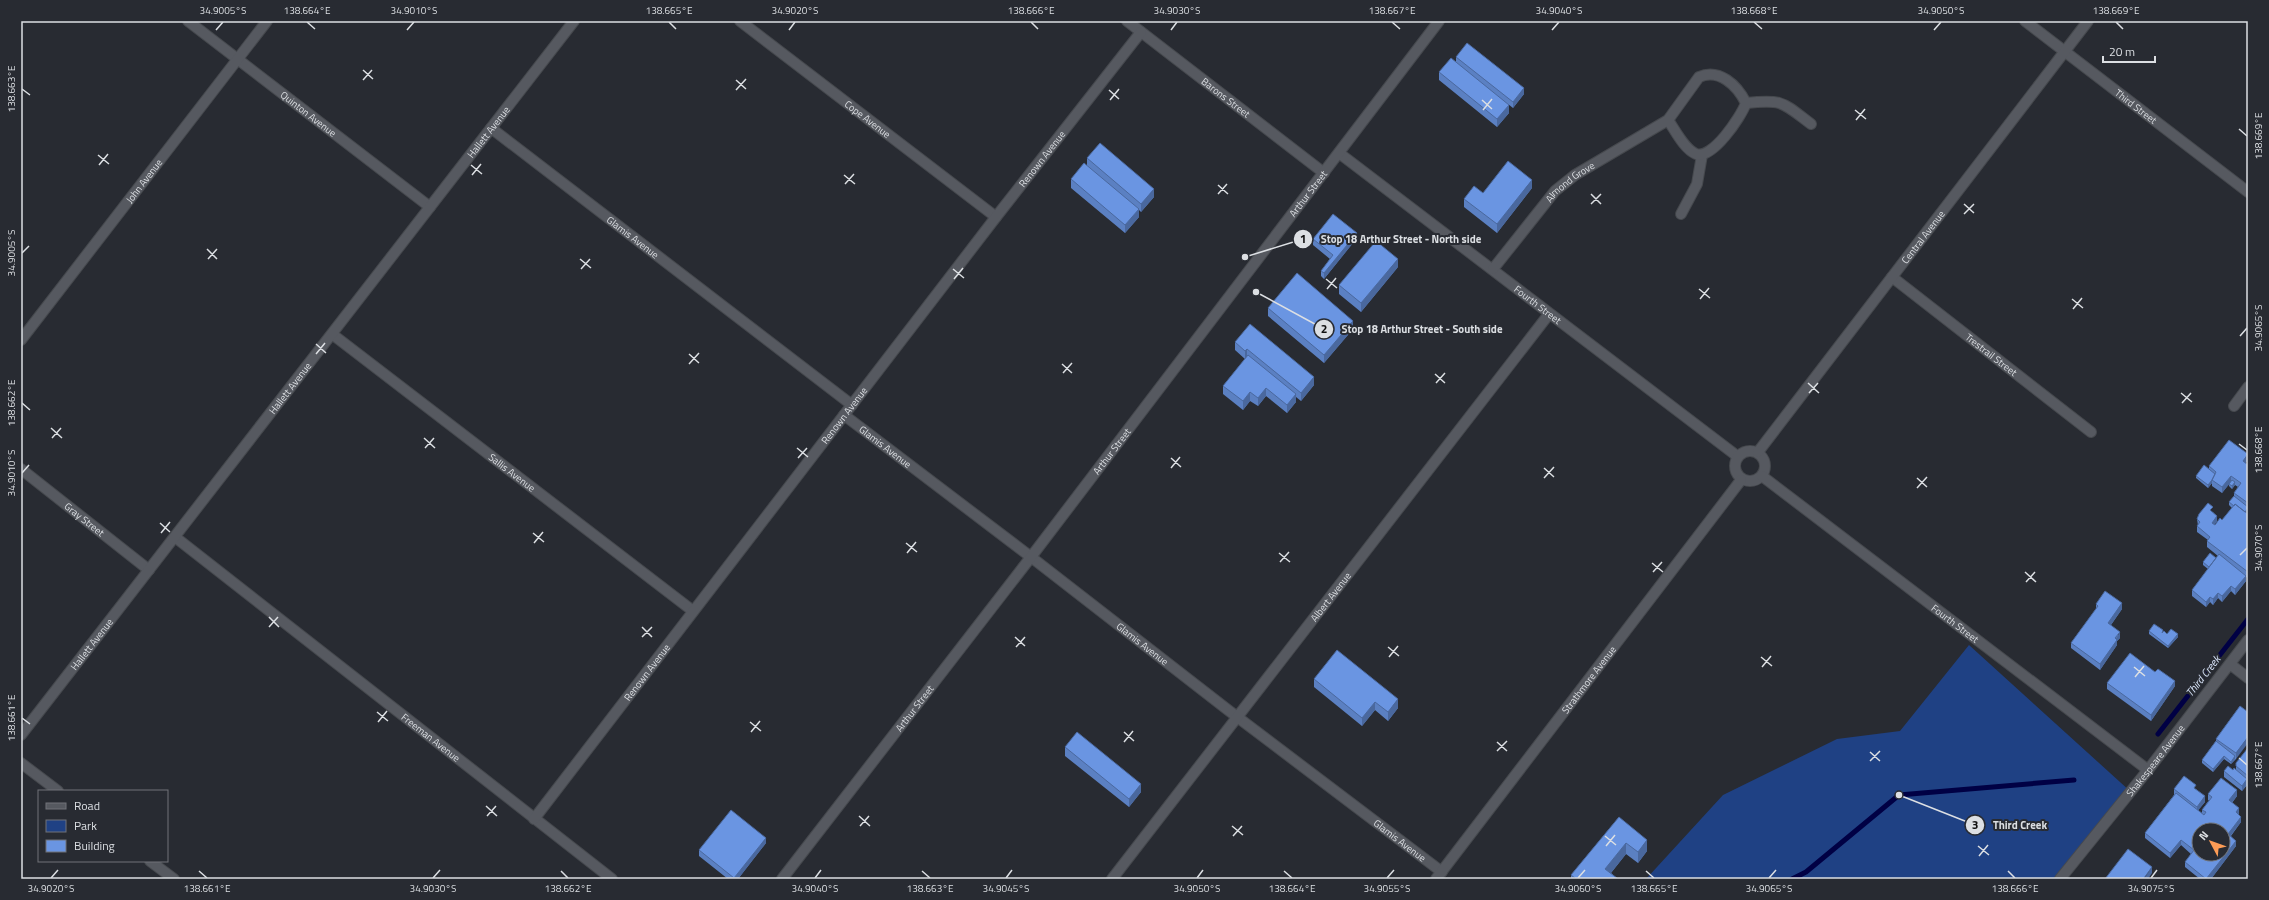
<svg xmlns="http://www.w3.org/2000/svg" width="2269" height="900" viewBox="0 0 2269 900" font-family="'Titillium Web',sans-serif">
<rect width="100%" height="100%" fill="#282b32"/>
<!-- green -->
<path fill="#1f4184" d="M1969 645 2131 792 2060 879H1646L1723 795 1837 739 1900 731Z"/>
<g fill="none" stroke-linecap="round" stroke-linejoin="round">
<!-- stream -->
<path stroke="#004" stroke-width="5" d="M2158 734 2248 619
M1792 879 1806 872 1899 795 2074 780"/>
<defs>
<g id="minor">
<path id="s1" d="M188 21 430 207"/>
<path id="s2" d="M740 21 996 217"/>
<path id="s3" d="M1127 21 1324 173"/>
<path id="s4" d="M2025 21 2248 192"/>
<path d="M1746 103C1783 99 1782 102 1811 124"/>
<path id="s5" d="M491 128 852 405"/>
<path id="s6" d="M1339 153 1737 456"/>
<path d="M1681 214 1697 184 1702 155"/>
<path id="s7" d="M1493 269 1555 191 1575 175 1668 120 1699 77C1719 68 1737 85 1746 103 1741 117 1712 160 1696 154 1684 149 1675 130 1668 120"/>
<path id="s8" d="M1892 277 2091 432"/>
<path id="s9" d="M332 334 693 611"/>
<path id="s10" d="M21 340 267 21"/>
<path d="M2234 406 2248 387"/>
<path id="s11" d="M844 415 1031 557 1228 710 1442 872"/>
<circle cx="1750" cy="466" r="15"/>
<path id="s12" d="M1758 452 2088 21"/>
<path id="s13" d="M21 469 149 570"/>
<path id="s14" d="M1762 476 2148 770"/>
<path id="s15" d="M175 537 612 879"/>
<path d="M2230 664 2248 678"/>
<path id="s16" d="M21 735 574 21"/>
<path d="M21 763 58 791"/>
<path id="s17" d="M534 819 996 217 1141 32"/>
<path d="M150 861 174 879"/>
<path id="s18" d="M1112 879 1549 314"/>
<path id="s19" d="M1436 879 1741 480"/>
<path id="s20" d="M2060 879 2148 770 2248 640"/>
</g>
<g id="tertiary">
<path id="s21" d="M782 879 1031 557 1439 21"/>
</g>
</defs>
<!-- minor casing -->
<use href="#minor" stroke="#46494e" stroke-width="12"/>
<!-- tertiary casing -->
<use href="#tertiary" stroke="#46494e" stroke-width="12"/>
<!-- minor -->
<use href="#minor" stroke="#565960" stroke-width="10"/>
<!-- tertiary -->
<use href="#tertiary" stroke="#565960" stroke-width="10"/>
</g>
<!-- wall -->
<path fill="#5b80c2" d="M1456 57 1524 94 1513 108 1508 104 1509 113 1497 127 1439 80V72L1456 62Z
M1087 158 1154 197 1141 212 1139 210V217L1125 233 1071 188V179L1087 165Z
M1532 188 1497 233 1464 207V199L1483 193Z
M1357 238 1324 279 1321 276V271L1330 259 1313 245V239Z
M1398 267 1361 312 1339 294V285Z
M1268 308 1353 329 1324 363 1268 316Z
M1235 342 1314 385 1301 401 1296 397V402L1287 413 1266 396 1258 406 1250 401 1243 410 1223 394V386L1245 359 1235 350Z
M2248 454V460L2245 463 2248 465V511L2246 513 2248 514V578L2246 577V581L2235 595 2231 591 2222 602 2218 598 2213 605 2210 602 2206 607 2192 596V590L2208 569 2203 565V562L2216 558 2218 556 2207 547V541L2208 540 2197 532V526H2198L2197 519 2213 512 2217 521 2214 525 2222 520 2232 508 2229 505V502L2234 497V493L2238 487 2235 485 2232 489 2229 486V484L2222 493 2212 486V483L2208 488 2196 478V476L2209 469V466Z
M2096 604 2122 609 2111 625 2120 638 2117 641V645L2100 670 2071 648V643L2096 609Z
M2149 631 2163 632 2178 637 2168 648 2149 634Z
M2155 672 2175 686 2151 721 2107 689V683Z
M1314 679 1398 708 1388 721 1375 710 1362 726 1314 687Z
M2240 706 2236 759 2231 764 2224 759 2213 772 2202 763V760L2216 741V739Z
M1065 747 1141 792 1129 807 1065 756Z
M2248 748V781H2247V785L2242 791 2224 777V771L2236 770V763Z
M2174 789H2196L2205 802 2198 810 2202 813V810L2209 800H2208V794L2237 796 2232 803 2239 814 2238 815 2241 822 2231 836 2236 846 2211 879H2200L2185 867V862L2191 854 2181 845 2170 858 2145 838V833L2174 795Z
M1619 817 1647 851 1638 863 1626 854 1611 873 1618 879H1571V875Z
M766 843 738 879H728L699 856V850Z"/>
<!-- shaded-wall -->
<path fill="#4a689e" d="M1524 88V94L1513 108V102Z
M1509 105V113L1497 127V119Z
M1532 180V188L1497 233V224Z
M1154 189V197L1141 212V204Z
M1139 209V217L1125 233V225Z
M1357 233V238L1324 279V273Z
M1398 259V267L1361 312V303Z
M1353 321V329L1324 363V355Z
M1247 349V357L1245 359V351Z
M1314 377V385L1301 401V393Z
M1266 388V396L1258 406V398Z
M1250 392V401L1243 410V401Z
M1296 394V402L1287 413V405Z
M2248 454V460L2243 466V461Z
M2216 475 2212 480V483L2208 488V485Z
M2231 476V482L2222 493V487Z
M2235 482V485L2232 489V486Z
M2248 508V511L2243 516V514Z
M2217 516V521L2212 528V523Z
M2246 576V581L2235 595V589Z
M2231 586V591L2222 602V596Z
M2218 593V598L2213 605V599Z
M2210 597V602L2206 607V602Z
M2122 603V609L2108 629V623Z
M2120 632V638L2117 641V645L2100 670V664Z
M2178 634V637L2168 648V646Z
M2175 681V686L2151 721V715Z
M1398 699V708L1388 721V712Z
M1375 702V710L1362 726V718Z
M2248 737V743L2236 759V753Z
M2224 756V759L2213 772V769Z
M2235 756V759L2231 764V762Z
M2247 779V785L2242 791V786Z
M1141 784V792L1129 807V799Z
M2237 790V796L2229 806V800Z
M2205 796V802L2197 812V807Z
M2239 808V814L2236 818V812Z
M2241 817V822L2228 839V834Z
M766 838V843L738 879H734V878Z
M1647 840V851L1638 863V852Z
M2181 840V845L2170 858V853Z
M2236 841V846L2211 879H2206Z
M1626 843V854L1606 879 1605 869Z
M2152 867V873L2148 879H2144Z"/>
<!-- building -->
<path fill="#6a95e2" stroke="#4a689e" fill-rule="evenodd" d="M1467 43 1524 88 1513 102 1456 57Z
M1451 58 1509 105 1497 119 1439 72Z
M1100 143 1154 189 1141 204 1087 158Z
M1508 161 1532 180 1497 224 1464 199 1474 186 1483 193Z
M1084 163 1139 209 1125 225 1071 179Z
M1333 214 1357 233 1324 273 1321 271 1333 255 1313 239Z
M1376 241 1398 259 1361 303 1339 285Z
M1297 273 1353 321 1324 355 1268 308Z
M1250 324 1314 377 1301 393 1247 349 1245 351 1235 342Z
M1248 355 1296 394 1287 405 1266 388 1258 398 1250 392 1243 401 1223 386Z
M2229 440 2248 454 2243 461 2248 465V503L2234 493 2241 483 2231 476 2222 487 2212 480 2216 472 2209 466Z
M2204 465 2215 474 2212 480 2208 485 2196 476Z
M2232 480 2235 482 2232 486 2229 484Z
M2234 496 2248 507V508L2245 512 2235 504 2234 506 2229 502Z
M2208 503 2213 507 2210 510 2217 516 2212 523 2215 525 2220 518 2222 520 2235 504 2248 514V572L2207 541 2210 537 2197 526 2200 522 2197 519 2199 514Z
M2210 553 2216 558 2209 567 2203 562Z
M2219 554 2246 576 2235 589 2231 586 2222 596 2218 593 2213 599 2210 597 2206 602 2192 590Z
M2105 591 2122 603 2108 623 2120 632 2115 638 2117 640 2100 664 2071 643 2098 606 2096 604Z
M2154 624 2163 630 2162 633 2164 631 2167 634 2171 629 2178 634 2168 646 2149 631Z
M1337 650 1398 699 1388 712 1375 702 1362 718 1314 679Z
M2130 653 2155 672 2158 669 2175 681 2151 715 2107 683Z
M2240 706 2248 712V737L2236 753 2216 739Z
M1077 732 1141 784 1129 799 1065 747Z
M2216 741 2235 756 2231 762 2224 756 2213 769 2202 760Z
M2248 748V776L2236 766V763Z
M2228 766 2233 770 2234 768 2247 779 2242 786 2224 771Z
M2184 776 2196 785 2194 788 2205 796 2197 807 2174 789Z
M2221 778 2237 790 2229 800 2239 808 2236 812 2241 817 2228 834 2236 841 2206 879 2185 862 2194 850 2181 840 2170 853 2145 833 2176 793 2204 815 2206 812 2202 810 2212 797 2208 794ZM2199 830H2223V854H2199Z
M731 810 766 838 734 878 699 850Z
M1619 817 1647 840 1638 852 1626 843 1605 869 1618 879H1576L1571 875Z
M2128 849 2152 867 2144 878 2145 879H2105Z"/>
<!-- ticks -->
<path fill="none" stroke="#dcdfe3" stroke-width="1.5" d="M307 22 315 29M669 22 676 29M1031 22 1038 29M1392 22 1400 29M1754 22 1762 29M2116 22 2123 29M216 30 223 22M407 30 414 22M789 30 795 22M1171 30 1177 22M1552 30 1559 22M1934 30 1941 22M363 70 373 79M363 80 372 70M736 80 746 89M22 89 30 95M736 90 746 79M1109 90 1119 99M1110 100 1119 89M1482 100 1492 109M1483 110 1492 99M1855 110 1866 119M1856 120 1865 109M2239 129 2247 136M98 155 109 164M99 165 108 154M471 165 482 174M472 175 481 164M844 175 855 184M845 184 854 174M1218 185 1228 194M1218 194 1227 184M1591 194 1601 204M1591 204 1601 194M1964 204 1974 213M1964 214 1974 204M207 249 217 259M22 253 29 246M208 259 217 249M580 259 591 268M581 269 590 259M953 269 964 278M954 279 963 268M1326 279 1337 288M1327 289 1336 278M1699 289 1710 298M1700 299 1709 288M2072 299 2083 308M2073 309 2082 298M2240 336 2247 328M316 344 326 353M316 354 325 343M689 354 699 363M689 364 699 353M1062 364 1072 373M1063 373 1072 363M1435 374 1445 383M1436 383 1445 373M1808 383 1819 393M1809 393 1818 383M2181 393 2192 402M22 403 30 410M2182 403 2191 393M51 428 62 438M52 438 61 428M424 438 435 448M2239 444 2247 450M425 448 434 438M797 448 808 457M798 458 807 448M1171 458 1181 467M1171 468 1180 457M1544 468 1554 477M22 473 29 465M1544 478 1554 467M1917 478 1927 487M1917 488 1927 477M160 523 170 532M161 533 170 522M533 533 544 542M534 543 543 532M906 543 917 552M907 553 916 542M1279 553 1290 562M2240 555 2247 548M1280 562 1289 552M1652 563 1663 572M1653 572 1662 562M2025 572 2036 582M2026 582 2035 572M269 617 279 627M269 627 278 617M642 627 652 637M642 637 652 627M1015 637 1025 646M1016 647 1025 637M1388 647 1399 656M1389 657 1398 646M1761 657 1772 666M1762 667 1771 656M2134 667 2145 676M2135 677 2144 666M377 712 388 721M22 718 30 724M378 722 387 711M750 722 761 731M751 732 760 721M1124 732 1134 741M1124 742 1133 731M1497 742 1507 751M1497 751 1507 741M1870 752 1880 761M2239 758 2247 765M1870 761 1880 751M486 806 497 816M487 816 496 806M859 816 870 826M860 826 869 816M1232 826 1243 835M1233 836 1242 826M1605 836 1616 845M1606 846 1615 835M1978 846 1989 855M1979 856 1988 845M199 871 207 878M561 871 568 878M922 871 930 878M1284 871 1292 878M1646 871 1654 878M2008 871 2015 878M51 878 58 870M433 878 440 870M815 878 821 870M1006 878 1012 870M1197 878 1203 870M1387 878 1394 870M1578 878 1585 870M1769 878 1776 870M2151 878 2157 870"/>
<g text-anchor="middle" stroke-width="4" stroke-linejoin="round" paint-order="stroke">
<!-- street labels -->
<g font-size="10" fill="#dcdfe3" stroke="#282b32">
<text dy="4" stroke="none"><textPath href="#s3" startOffset="125">Barons Street</textPath></text>
<text dy="4" stroke="none"><textPath href="#s4" startOffset="140">Third Street</textPath></text>
<text dy="4" stroke="none"><textPath href="#s1" startOffset="152">Quinton Avenue</textPath></text>
<text dy="4" stroke="none"><textPath href="#s2" startOffset="161">Cope Avenue</textPath></text>
<text dy="4" stroke="none"><textPath href="#s16" startOffset="763">Hallett Avenue</textPath></text>
<text dy="4" stroke="none"><textPath href="#s17" startOffset="833">Renown Avenue</textPath></text>
<text dy="4" stroke="none"><textPath href="#s10" startOffset="201">John Avenue</textPath></text>
<text dy="4" stroke="none"><textPath href="#s7" startOffset="117">Almond Grove</textPath></text>
<text dy="4" stroke="none"><textPath href="#s21" startOffset="864">Arthur Street</textPath></text>
<text dy="4" stroke="none"><textPath href="#s12" startOffset="271">Central Avenue</textPath></text>
<text dy="4" stroke="none"><textPath href="#s5" startOffset="179">Glamis Avenue</textPath></text>
<text dy="4" stroke="none"><textPath href="#s6" startOffset="250">Fourth Street</textPath></text>
<text dy="4" stroke="none"><textPath href="#s8" startOffset="126">Trestrail Street</textPath></text>
<text dy="4" stroke="none"><textPath href="#s16" startOffset="439">Hallett Avenue</textPath></text>
<text dy="4" stroke="none"><textPath href="#s17" startOffset="509">Renown Avenue</textPath></text>
<text dy="4" stroke="none"><textPath href="#s11" startOffset="52">Glamis Avenue</textPath></text>
<text dy="4" stroke="none"><textPath href="#s21" startOffset="540">Arthur Street</textPath></text>
<text dy="4" stroke="none"><textPath href="#s9" startOffset="227">Sallis Avenue</textPath></text>
<text dy="4" stroke="none"><textPath href="#s13" startOffset="81">Gray Street</textPath></text>
<text dy="4" stroke="none"><textPath href="#s18" startOffset="357">Albert Avenue</textPath></text>
<text dy="4" stroke="none"><textPath href="#s14" startOffset="243">Fourth Street</textPath></text>
<text dy="4" stroke="none"><textPath href="#s16" startOffset="115">Hallett Avenue</textPath></text>
<text dy="4" stroke="none"><textPath href="#s11" startOffset="376">Glamis Avenue</textPath></text>
<text dy="4" stroke="none"><textPath href="#s17" startOffset="185">Renown Avenue</textPath></text>
<text dy="4" stroke="none"><textPath href="#s19" startOffset="251">Strathmore Avenue</textPath></text>
<text dy="4" stroke="none"><textPath href="#s21" startOffset="216">Arthur Street</textPath></text>
<text dy="4" stroke="none"><textPath href="#s15" startOffset="325">Freeman Avenue</textPath></text>
<text dy="4" stroke="none"><textPath href="#s20" startOffset="152">Shakespeare Avenue</textPath></text>
<text dy="4" stroke="none"><textPath href="#s11" startOffset="700">Glamis Avenue</textPath></text>
</g>
<!-- water labels -->
<g font-size="11" font-style="italic" fill="#d9e5fa" stroke="#282b32">
<text transform="translate(2203 676) rotate(-52)" y="4">Third Creek</text>
</g>
</g>
<!-- callouts -->
<path fill="none" stroke="#dcdfe3" stroke-width="1.5" d="M1245 257L1303 239M1256 292L1324 329M1899 795L1975 825"/>
<g fill="#dcdfe3" stroke="#282b32" stroke-width="1.5">
<circle cx="1245" cy="257" r="4"/>
<circle cx="1256" cy="292" r="4"/>
<circle cx="1899" cy="795" r="4"/>
<circle cx="1303" cy="239" r="10"/>
<circle cx="1324" cy="329" r="10"/>
<circle cx="1975" cy="825" r="10"/>
</g>
<g font-size="12" text-anchor="middle" font-weight="bold" fill="#111">
<text x="1303" y="243">1</text>
<text x="1324" y="333">2</text>
<text x="1975" y="829">3</text>
</g>
<g font-size="11" text-anchor="middle" font-weight="bold" fill="#dcdfe3" stroke="#282b32" stroke-width="4" stroke-linejoin="round" paint-order="stroke">
<text x="1401" y="243">Stop 18 Arthur Street - North side</text>
<text x="1422" y="333">Stop 18 Arthur Street - South side</text>
<text x="2020" y="829">Third Creek</text>
</g>
<!-- border -->
<rect width="2269" height="900" fill="none" stroke="#282b32" stroke-width="44"/>
<!-- legend -->
<rect x="38" y="790" width="130" height="72" fill="#282b32" stroke="#707379"/>
<rect x="46" y="803" width="20" height="6" fill="#565960" stroke="#707379"/>
<text x="74" y="810" font-size="12" fill="#dcdfe3">Road</text>
<rect x="46" y="820" width="20" height="12" fill="#1f4184" stroke="#707379"/>
<text x="74" y="830" font-size="12" fill="#dcdfe3">Park</text>
<rect x="46" y="840" width="20" height="12" fill="#6a95e2" stroke="#707379"/>
<text x="74" y="850" font-size="12" fill="#dcdfe3">Building</text>
<!-- north arrow -->
<g transform="translate(2211 842) rotate(311)"><circle r="19" fill="#282b32" stroke="#707379"/>
<path d="M0-3L7 15L0 10L-7 15Z" fill="#fd9c56"/>
<text y="-6" font-size="11" font-weight="bold" text-anchor="middle" fill="#dcdfe3">N</text>
</g>
<!-- scale -->
<path d="M2103 56v6h52v-6" fill="none" stroke="#dcdfe3" stroke-width="2"/>
<text x="2109" y="56" font-size="12" fill="#dcdfe3" stroke="#282b32" stroke-width="3" paint-order="stroke">20 m</text>
<rect x="22" y="22" width="2225" height="856" fill="none" stroke="#dcdfe3" stroke-width="1.5"/>
<g font-size="10" text-anchor="middle" fill="#dcdfe3">
<text x="223" y="14">34.9005°S</text>
<text x="307" y="14">138.664°E</text>
<text x="414" y="14">34.9010°S</text>
<text x="669" y="14">138.665°E</text>
<text x="795" y="14">34.9020°S</text>
<text x="1031" y="14">138.666°E</text>
<text x="1177" y="14">34.9030°S</text>
<text x="1392" y="14">138.667°E</text>
<text x="1559" y="14">34.9040°S</text>
<text x="1754" y="14">138.668°E</text>
<text x="1941" y="14">34.9050°S</text>
<text x="2116" y="14">138.669°E</text>
<text transform="translate(11 89) rotate(-90)" y="4">138.663°E</text>
<text transform="translate(2258 136) rotate(-90)" y="4">138.669°E</text>
<text transform="translate(11 253) rotate(-90)" y="4">34.9005°S</text>
<text transform="translate(2258 328) rotate(-90)" y="4">34.9065°S</text>
<text transform="translate(11 403) rotate(-90)" y="4">138.662°E</text>
<text transform="translate(2258 450) rotate(-90)" y="4">138.668°E</text>
<text transform="translate(11 473) rotate(-90)" y="4">34.9010°S</text>
<text transform="translate(2258 548) rotate(-90)" y="4">34.9070°S</text>
<text transform="translate(11 718) rotate(-90)" y="4">138.661°E</text>
<text transform="translate(2258 765) rotate(-90)" y="4">138.667°E</text>
<text x="51" y="892">34.9020°S</text>
<text x="207" y="892">138.661°E</text>
<text x="433" y="892">34.9030°S</text>
<text x="568" y="892">138.662°E</text>
<text x="815" y="892">34.9040°S</text>
<text x="930" y="892">138.663°E</text>
<text x="1006" y="892">34.9045°S</text>
<text x="1197" y="892">34.9050°S</text>
<text x="1292" y="892">138.664°E</text>
<text x="1387" y="892">34.9055°S</text>
<text x="1578" y="892">34.9060°S</text>
<text x="1654" y="892">138.665°E</text>
<text x="1769" y="892">34.9065°S</text>
<text x="2015" y="892">138.666°E</text>
<text x="2151" y="892">34.9075°S</text>
</g>
</svg>
